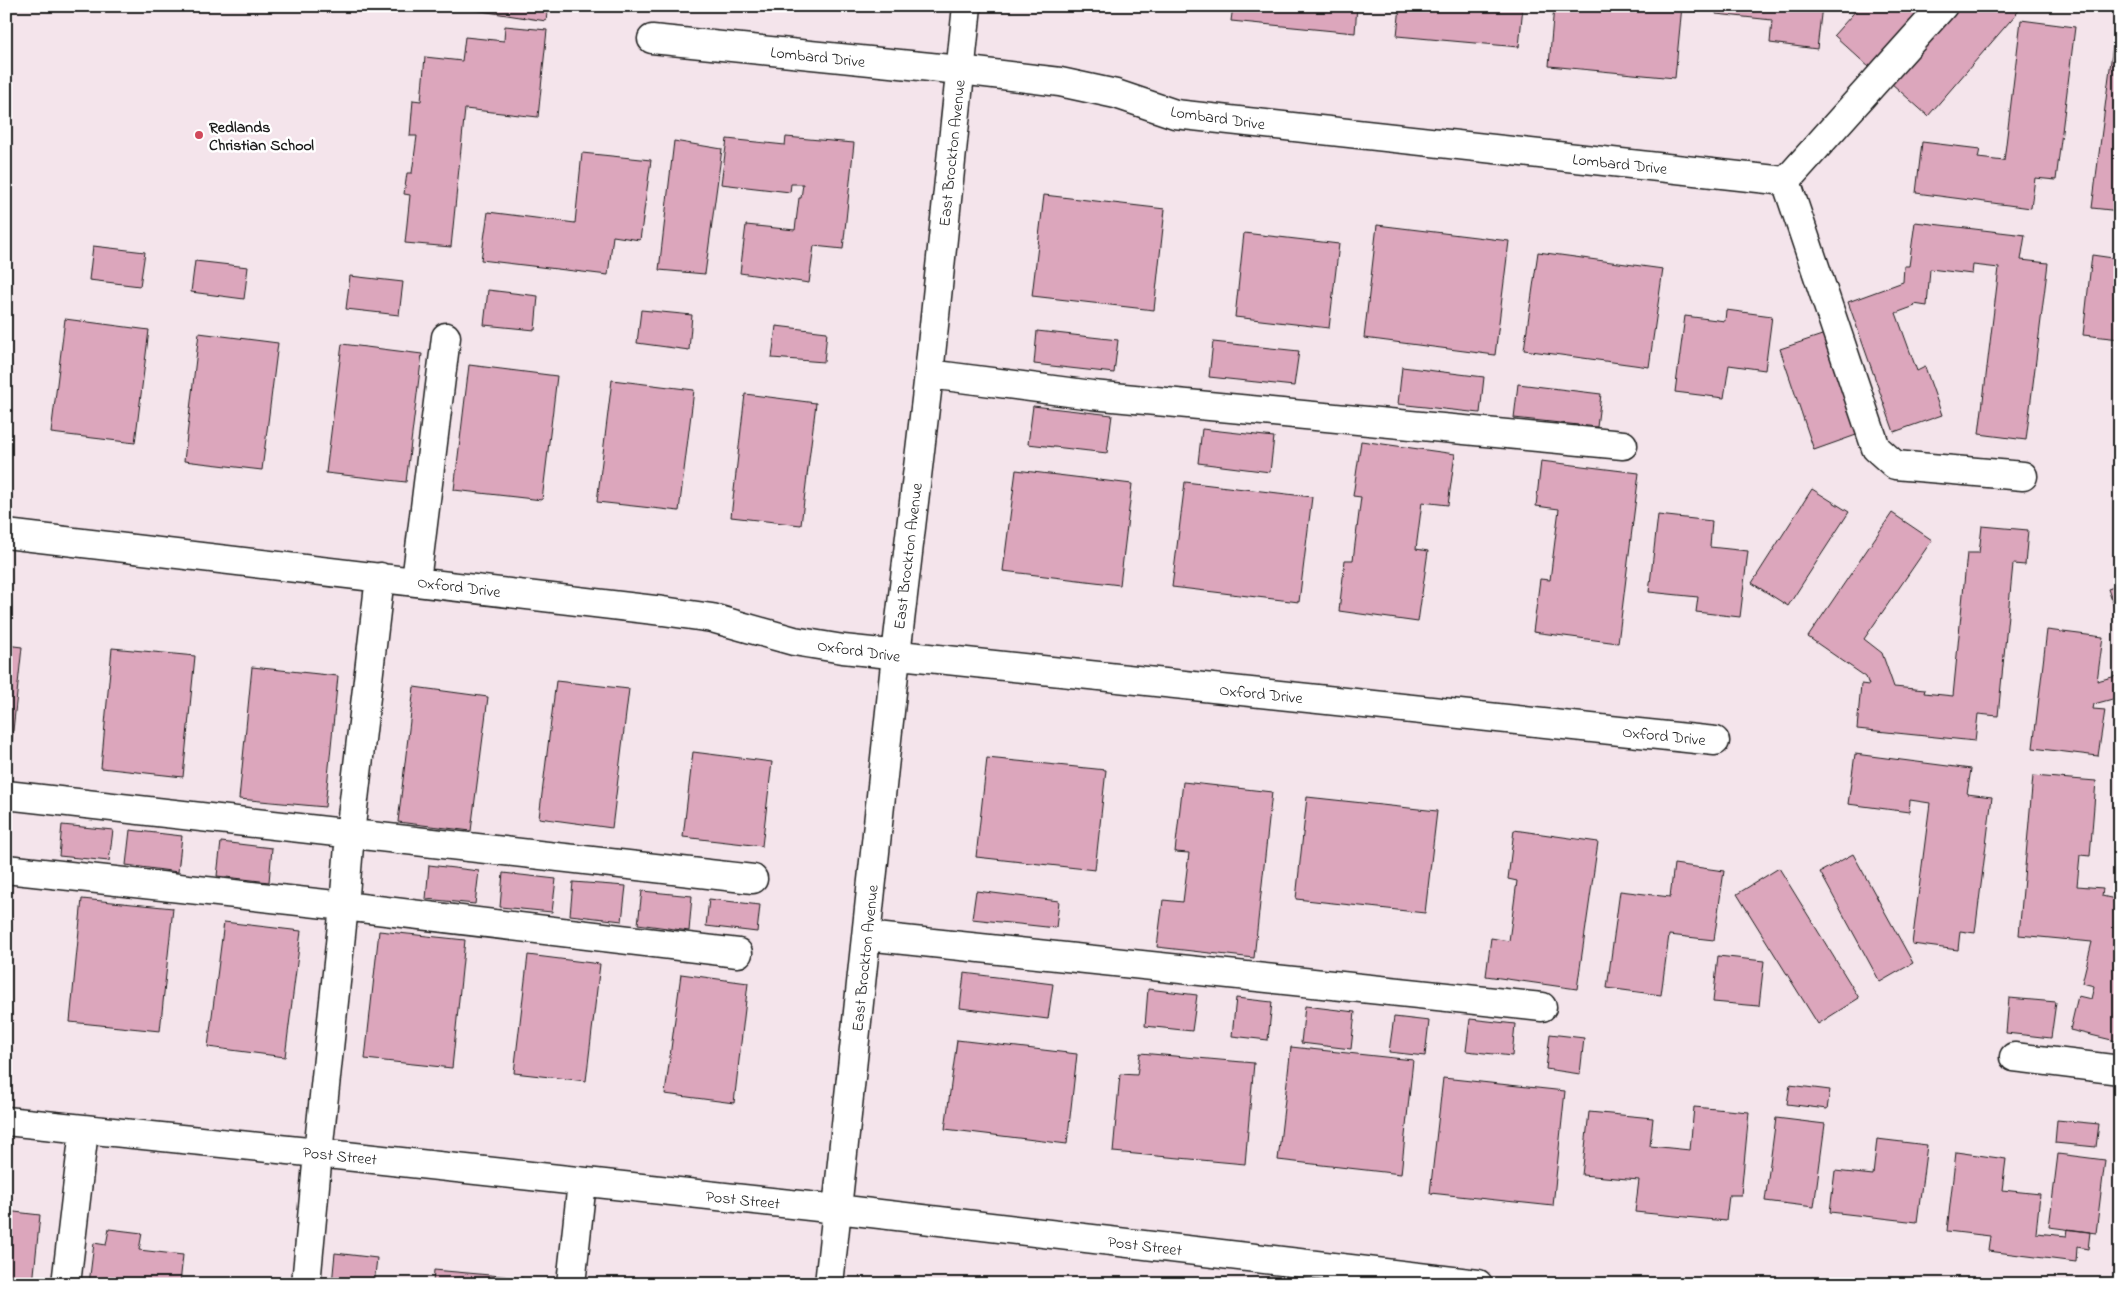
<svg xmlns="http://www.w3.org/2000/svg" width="2126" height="1290" viewBox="0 0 2126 1290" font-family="'Indie Flower',sans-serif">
<rect width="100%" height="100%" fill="#f4e4eb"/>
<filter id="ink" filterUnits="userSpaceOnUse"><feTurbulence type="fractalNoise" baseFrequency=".02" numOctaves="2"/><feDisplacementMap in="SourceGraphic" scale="10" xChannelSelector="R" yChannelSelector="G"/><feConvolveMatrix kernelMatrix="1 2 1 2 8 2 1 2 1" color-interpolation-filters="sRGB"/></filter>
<g filter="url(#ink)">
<!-- building -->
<path fill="#dca6bc" stroke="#1c1c1c" d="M468 6H548L546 21 468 9Z
M1233 6H1357L1355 33 1231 21Z
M1400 6H1523L1519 47 1397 36Z
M1554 6H1682L1675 78 1549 66Z
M1717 6H1822L1817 49 1770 43 1772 20 1716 14Z
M1860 6H1926L1871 69 1834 35Z
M1957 6H2023L1928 116 1891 83Z
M2118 6H2120V211L2092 208Z
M2021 20 2075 27 2056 180 2035 178 2031 208 1916 193 1922 142 1980 149 1978 158 2004 161Z
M505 26 547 30 538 117 465 109 451 247 405 243 410 195 404 194 407 173H412L417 136H410L413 100 421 101 425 57 462 61 465 37 504 41Z
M786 137 854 143 843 249 814 246 809 283 740 273 746 225 795 230 799 198H801L803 184H791L790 192 721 184 727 139 785 145Z
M674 141 722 149 705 274 659 270Z
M582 153 651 160 640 240 613 236 608 275 481 260 488 212 575 223Z
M1044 195 1165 209 1154 310 1032 296Z
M1915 222 2025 235 2021 260 2048 263 2026 440 1979 434 1999 268 1973 265 1972 274 1930 269 1927 306 1914 304 1915 306 1896 313 1917 371 1925 367 1942 415 1894 432 1848 302 1903 282 1904 266H1909Z
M1377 225 1509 241 1495 355 1364 338Z
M1244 233 1339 244 1329 328 1235 317Z
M93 246 145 252 140 286 89 280Z
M1538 252 1663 269 1649 367 1524 350Z
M2092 255 2120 259V339L2083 335Z
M195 261 248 267 244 299 191 292Z
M350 276 403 282 399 315 346 309Z
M488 290 538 296 535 330 484 325Z
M641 310 692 315 689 350 637 343Z
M1726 310 1772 316 1765 370 1729 365 1724 398 1675 392 1685 316 1725 321Z
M65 319 149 330 135 443 51 433Z
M776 326 827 332 824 362 772 358Z
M1037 331 1118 340 1114 373 1034 364Z
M199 333 278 343 262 470 184 461Z
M1825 334 1859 434 1814 450 1780 349Z
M1213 342 1299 351 1294 386 1209 377Z
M342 344 422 354 406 482 326 473Z
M469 365 557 376 542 500 454 490Z
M1402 367 1484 377 1480 413 1398 404Z
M612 380 694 390 679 511 597 502Z
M1518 384 1601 394 1597 427 1514 418Z
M745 394 816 403 801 525 731 517Z
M1033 406 1112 415 1107 453 1028 444Z
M1202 429 1274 437 1270 472 1198 463Z
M2120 438V448L2115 446Z
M1361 441 1455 454 1448 505 1422 502 1416 549 1428 551 1418 622 1339 611 1345 560H1353L1361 497 1353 496Z
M1541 461 1639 473 1618 643 1533 632 1540 579 1550 580 1559 509 1536 506Z
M1016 470 1132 484 1120 585 1003 571Z
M1185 482 1312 497 1299 602 1172 587Z
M1812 489 1849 512 1788 606 1752 583Z
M1892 513 1932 540 1864 639 1882 653 1894 687 1925 690 1924 693 1953 696 1967 553H1979L1982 526 2028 530 2025 565 2013 564 1998 716 1978 714 1975 741 1857 729 1861 684 1869 685 1866 677 1808 637Z
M1658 515 1712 521 1710 547 1748 551 1740 617 1696 612 1698 597 1649 592Z
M2120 585V624L2108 589Z
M2047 630 2103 637 2097 681 2120 675V697L2094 704 2093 709 2105 710 2098 756 2033 748Z
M6 645 22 647 8 777H6Z
M112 648 195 656 183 777 101 768Z
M252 667 338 676 325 807 239 799Z
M556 681 629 689 612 828 539 818Z
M414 687 488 697 471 831 398 822Z
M693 752 772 762 762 846 683 837Z
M1855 754 1971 769 1967 794 1992 797 1975 933 1960 931 1958 950 1912 944 1930 803 1910 800 1909 812 1848 804Z
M987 758 1106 770 1095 870 976 857Z
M2033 776 2096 781 2090 856 2080 855 2077 886 2103 888 2102 896 2115 899 2118 886H2120V1042L2070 1030 2078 996 2091 999 2094 986 2082 983 2092 942 2019 935Z
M1183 782 1272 792 1254 958 1157 947 1163 900 1183 902 1189 853 1175 852Z
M1307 797 1437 811 1425 913 1296 899Z
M62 825 113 830 109 861 59 856Z
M130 830 182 836 178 872 126 865Z
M1514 830 1598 842 1577 989 1486 976 1491 938 1509 941 1517 881 1508 879Z
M221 842 272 848 269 882 217 876Z
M1853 854 1913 963 1880 982 1820 872Z
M1674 864 1724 871 1714 940 1669 935 1661 995 1607 988 1620 891 1670 897Z
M429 865 479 871 475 904 426 899Z
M1779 868 1859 998 1818 1024 1737 894Z
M503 873 556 879 552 912 500 907Z
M573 882 626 886 622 921 570 915Z
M642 891 692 896 689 931 638 924Z
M976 891 1059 901 1056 928 972 919Z
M82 899 173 908 160 1031 70 1022Z
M709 899 760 905 757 932 706 926Z
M224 922 301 931 285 1057 208 1047Z
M379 931 465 940 452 1068 365 1059Z
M528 955 600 964 586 1081 514 1073Z
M1718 956 1764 961 1759 1006 1713 1002Z
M964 973 1053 984 1048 1019 960 1008Z
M681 974 748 983 734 1103 665 1094Z
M1148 989 1197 995 1192 1031 1145 1026Z
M1236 998 1272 1002 1268 1040 1232 1036Z
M2009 998 2056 1002 2051 1038 2006 1033Z
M1305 1006 1355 1012 1351 1049 1301 1043Z
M1394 1017 1429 1021 1425 1056 1389 1052Z
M1470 1019 1515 1024 1512 1056 1466 1051Z
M1550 1034 1584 1038 1580 1074 1546 1069Z
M957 1040 1077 1054 1067 1144 945 1129Z
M1291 1047 1413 1060 1401 1174 1278 1160Z
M1140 1053 1254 1063 1245 1164 1113 1152 1120 1074 1137 1075Z
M1443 1078 1565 1091 1553 1206 1430 1193Z
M1790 1085 1830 1090 1827 1109 1787 1104Z
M1694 1107 1749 1112 1741 1195H1729L1726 1221 1635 1212 1639 1180 1582 1175 1589 1112 1653 1118 1650 1146 1690 1150Z
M1776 1118 1825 1124 1814 1207 1765 1201Z
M2057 1120 2099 1124 2096 1147 2055 1143Z
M1877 1139 1927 1145 1917 1222 1830 1212 1835 1171 1873 1175Z
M1956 1152 2006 1159 2002 1190 2040 1194 2036 1233 2067 1236 2068 1229 2090 1232 2088 1249 2077 1247 2076 1262 1988 1251 1990 1236 1947 1231Z
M2058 1154 2105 1160 2096 1233 2049 1227Z
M6 1211 40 1215 33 1284H6Z
M109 1229 142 1233 139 1250 183 1255 180 1284H89L94 1243 106 1245Z
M335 1253 377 1258 374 1284H332Z
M434 1270 523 1278V1284H433Z"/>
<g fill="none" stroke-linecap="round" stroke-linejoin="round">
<defs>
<path id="minor" d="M1943 6 1786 181 1876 448 1895 465 2023 476
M652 39 960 70 1060 82 1116 94 1175 114 1786 181
M929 374 1092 395 1623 445
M6 534 663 611 712 618 794 641 843 649 1715 741
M380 577 350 834 344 906 738 953
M416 581 446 337
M6 795 753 879
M6 869 344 906 318 1153 306 1284
M866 936 1542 1007
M2014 1057 2120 1070
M6 1121 318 1153 837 1209 1478 1284
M66 1284 84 1130
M571 1284 582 1182
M829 1284 896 655 929 374 967 6"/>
</defs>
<!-- minor casing -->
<use href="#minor" stroke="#1c1c1c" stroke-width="31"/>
<!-- minor -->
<use href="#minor" stroke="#fff" stroke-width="28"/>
</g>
</g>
<!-- markers -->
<circle fill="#d1495b" stroke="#fff" stroke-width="2" cx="199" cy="135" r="5"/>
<g text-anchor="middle" stroke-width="5" stroke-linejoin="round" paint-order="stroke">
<!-- street labels -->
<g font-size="16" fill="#1c1c1c" stroke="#fff">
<text transform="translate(818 56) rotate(6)" y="6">Lombard Drive</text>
<text transform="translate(1218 117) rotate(8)" y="6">Lombard Drive</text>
<text transform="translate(951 153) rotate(-84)" y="6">East Brockton Avenue</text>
<text transform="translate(1620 163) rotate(6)" y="6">Lombard Drive</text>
<text transform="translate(907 556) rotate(-83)" y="6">East Brockton Avenue</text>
<text transform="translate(459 586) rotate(7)" y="6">Oxford Drive</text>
<text transform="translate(859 650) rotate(8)" y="6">Oxford Drive</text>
<text transform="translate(1261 693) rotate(6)" y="6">Oxford Drive</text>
<text transform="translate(1664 735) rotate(6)" y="6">Oxford Drive</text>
<text transform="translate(864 958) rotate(-84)" y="6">East Brockton Avenue</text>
<text transform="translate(340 1155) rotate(6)" y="6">Post Street</text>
<text transform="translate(743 1199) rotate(6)" y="6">Post Street</text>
<text transform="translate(1145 1245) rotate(7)" y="6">Post Street</text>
</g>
<!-- poi labels -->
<g font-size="16" font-weight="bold" fill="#1c1c1c" stroke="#fff" text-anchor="start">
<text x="209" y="132">Redlands<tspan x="209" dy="18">Christian School</tspan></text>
</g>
</g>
<!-- margin -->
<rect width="2126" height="1290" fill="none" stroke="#fff" stroke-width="25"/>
<rect x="12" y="12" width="2101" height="1265" fill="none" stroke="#1c1c1c" stroke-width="2" filter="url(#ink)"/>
</svg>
